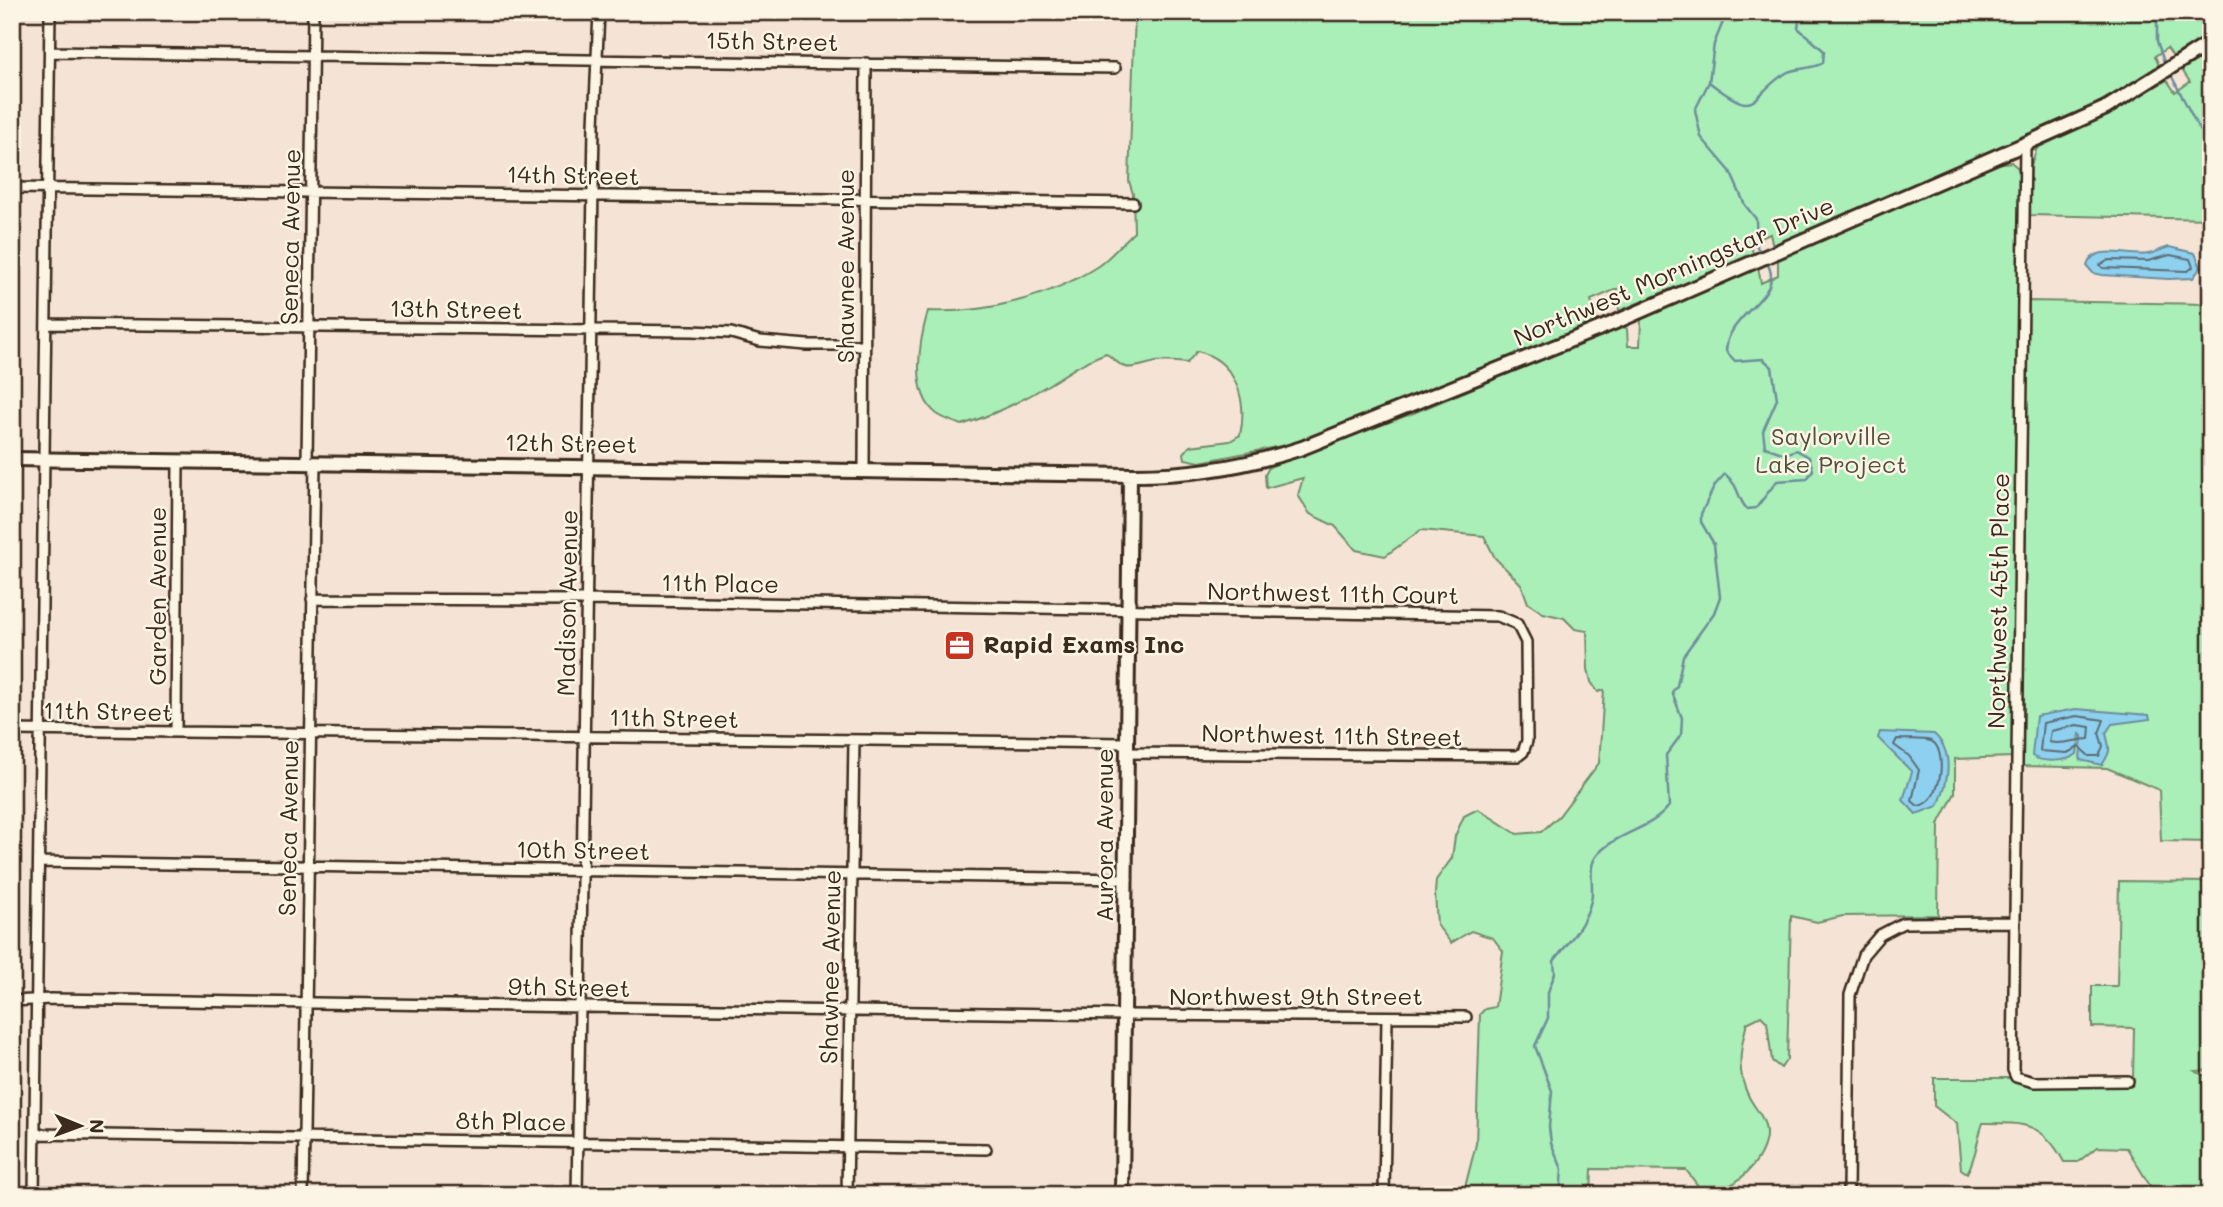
<svg xmlns="http://www.w3.org/2000/svg" width="2223" height="1207" viewBox="0 0 2223 1207" font-family="Mali,sans-serif">
<rect width="100%" height="100%" fill="#f5e4d6"/>
<filter id="ink" filterUnits="userSpaceOnUse"><feTurbulence type="fractalNoise" baseFrequency=".0143" numOctaves="2"/><feDisplacementMap in="SourceGraphic" scale="14" xChannelSelector="R" yChannelSelector="G"/><feConvolveMatrix kernelMatrix="1 2 1 2 8 2 1 2 1" color-interpolation-filters="sRGB"/></filter>
<g filter="url(#ink)">
<!-- green -->
<path fill="#aaeeb8" stroke="#728c6b" stroke-width="2" d="M1135 12H2211V35L2175 59 2167 48 2155 56 2160 68 2092 106 1773 247 1770 234 1751 242 1753 255 1619 311 1617 289 1591 300 1597 322 1291 444 1200 462 1185 459 1184 453 1190 446 1230 441 1240 435C1248 399 1235 360 1197 351L1187 363C1176 362 1163 360 1152 363 1126 369 1127 372 1106 353 1084 361 1067 373 1048 385 1021 402 992 415 962 425 954 422 944 419 937 414 909 393 920 339 928 311 985 314 1050 297 1098 266 1111 257 1122 243 1134 232L1133 194 1129 181Z
M2211 51V219L2029 215 2031 165 2037 148 2106 115 2167 80 2175 92 2190 82 2182 70Z
M2011 162 2018 168 2020 179 2013 757 1955 759V793L1939 824 1938 915 1843 916 1817 922 1791 916 1787 1059 1781 1068 1772 1061 1767 1022 1761 1016 1747 1023C1740 1049 1736 1072 1749 1097 1755 1109 1765 1117 1766 1131 1768 1159 1731 1197 1702 1191L1686 1170 1592 1169 1591 1195H1463L1476 1144 1480 1014 1485 1009 1495 1007 1503 951 1493 938 1471 931 1451 943 1437 925 1435 893 1436 880 1452 858 1455 836 1464 816 1478 809 1517 834 1541 832 1559 816 1599 763 1604 690 1598 692 1591 682 1588 669 1587 631 1575 629 1564 618 1543 613 1528 603 1521 584 1495 558 1484 536 1421 530 1385 556 1356 550 1335 526 1310 514 1298 495 1303 478 1266 488 1265 475 1269 467 1411 414 1623 326 1627 329 1628 346H1640L1641 319 1648 316 1758 267 1761 283 1778 275V259L1996 164Z
M2028 301 2211 304V842L2161 841 2159 790 2107 768 2023 766Z
M2119 881 2211 882V1070L2195 1071 2211 1079V1195L2155 1194 2127 1148 2097 1147 2078 1162H2064C2043 1122 2024 1123 1983 1123 1977 1139 1976 1159 1967 1173L1961 1169 1957 1124 1934 1106V1078H2133L2134 1028 2092 1027V986H2117Z"/>
<!-- water -->
<path fill="#8ed0ef" stroke="#6d8e9b" stroke-width="2" d="M2169 247 2195 253 2201 267 2193 278 2169 279 2102 275 2093 273 2087 266C2094 242 2131 258 2148 254 2155 253 2162 249 2169 247Z
M2076 709 2149 715 2150 719 2112 724 2106 733C2109 749 2113 748 2102 765L2080 760 2082 736 2080 734 2077 754C2067 762 2043 763 2032 756L2036 716Z
M1880 732 1934 734C1955 753 1948 783 1938 806L1916 814 1903 800 1912 772 1878 738Z"/>
<g fill="none" stroke-linecap="round" stroke-linejoin="round">
<!-- shore -->
<path stroke="#5c6c72" stroke-width="2" d="M2170 255 2190 259 2193 267 2188 271 2103 268 2100 265 2109 260 2148 261Z
M2077 716 2104 720 2099 733 2103 746 2099 756H2089L2079 747 2067 753 2040 751 2043 723Z
M2077 725 2090 727 2089 739C2076 739 2062 746 2049 742L2051 731Z
M1897 739C1906 740 1922 738 1931 741 1947 747 1944 802 1918 806L1912 801 1919 770 1909 756 1894 745Z"/>
<!-- stream -->
<path stroke="#6d8e9b" stroke-width="2.5" d="M1727 12 1714 44 1709 82C1761 122 1747 97 1786 73 1797 67 1811 70 1823 63L1824 51 1798 28 1800 12
M1856 12H1863
M2070 12H2085
M2152 12 2157 17V41L2165 65
M2170 73 2199 129 2211 142
M1709 82 1695 110 1701 137 1730 171 1745 205 1756 219 1757 247 1762 254
M1560 1195 1562 1169 1551 1143 1549 1127 1552 1091 1535 1046 1548 1018V992L1555 973 1554 961C1568 943 1585 925 1591 901 1595 885 1586 867 1598 854 1619 831 1651 830 1669 806L1666 755 1681 735 1682 718 1672 692 1677 686 1683 656 1714 613 1720 597 1714 544 1701 522V514L1715 485 1725 474C1741 488 1736 497 1747 509L1756 508 1777 481 1807 479 1813 470 1809 457 1796 450 1785 454 1765 447 1763 431 1777 399 1772 367 1763 359 1735 361 1726 351C1727 312 1787 297 1767 263"/>
<defs>
<path id="street" d="M50 52 1115 68
M2025 144 2013 1070 2016 1077 2034 1082 2128 1081
M12 188 1133 203
M46 324 693 331 731 333 760 341 807 345H865
M307 462 313 12
M864 470 866 63
M312 599 587 600 1498 616 1517 624 1526 642 1527 741 1523 752 1518 756 1126 753
M12 730 1126 743
M176 732 178 461
M39 862 1127 879
M12 1001 51 999 1125 1015 1466 1017
M35 1134 986 1149
M34 1195 50 12
M303 1195 315 463
M577 1195 594 125 599 12
M847 1195 854 740
M1384 1195 1387 1018
M1848 1195 1850 995 1863 955 1880 935 1903 923 2014 922"/>
<path id="secondary" d="M12 459 1134 475C1191 475 1248 466 1302 448L1611 324 2025 144 2106 108 2211 42
M1122 1195 1130 475"/>
</defs>
<!-- street casing -->
<use href="#street" stroke="#3b2a1e" stroke-width="14"/>
<!-- secondary casing -->
<use href="#secondary" stroke="#3b2a1e" stroke-width="18"/>
<!-- street -->
<use href="#street" stroke="#fcf5e5" stroke-width="9"/>
<!-- secondary -->
<use href="#secondary" stroke="#fcf5e5" stroke-width="12"/>
</g>
</g>
<!-- icons -->
<defs>
<symbol id="office-square" viewBox="-11 -11 22 22"><rect x="-9" y="-9" width="18" height="18" rx="4" fill="#c8321e" stroke="#fcf5e5"/><path d="M-6-3h4V-5.5h4V-3h4V5H-6ZM-1-4.5V-3h2v-1.5ZM-6 0V1H6V0Z" fill="#fff"/></symbol>
</defs>
<g fill-rule="evenodd">
<use href="#office-square" x="942" y="628" width="35" height="35"/>
</g>
<g text-anchor="middle" stroke-width="5" stroke-linejoin="round" paint-order="stroke">
<!-- street labels -->
<g font-size="24" fill="#3b2a1e" stroke="#fcf5e5">
<text transform="translate(772 42) rotate(1)" y="8">15th Street</text>
<text transform="translate(573 176) rotate(1)" y="8">14th Street</text>
<text transform="translate(291 237) rotate(-89)" y="8">Seneca Avenue</text>
<text transform="translate(846 266) rotate(-90)" y="8">Shawnee Avenue</text>
<text transform="translate(1674 272) rotate(-23)" y="8">Northwest Morningstar Drive</text>
<text transform="translate(456 310) rotate(1)" y="8">13th Street</text>
<text transform="translate(571 444) rotate(1)" y="8">12th Street</text>
<text transform="translate(720 584) rotate(1)" y="8">11th Place</text>
<text transform="translate(1333 594) rotate(1)" y="8">Northwest 11th Court</text>
<text transform="translate(158 596) rotate(-90)" y="8">Garden Avenue</text>
<text transform="translate(1999 601) rotate(-89)" y="8">Northwest 45th Place</text>
<text transform="translate(568 603) rotate(-89)" y="8">Madison Avenue</text>
<text transform="translate(108 712) rotate(1)" y="8">11th Street</text>
<text transform="translate(674 719) rotate(1)" y="8">11th Street</text>
<text transform="translate(1332 736) rotate(1)" y="8">Northwest 11th Street</text>
<text transform="translate(289 828) rotate(-89)" y="8">Seneca Avenue</text>
<text transform="translate(1105 835) rotate(-90)" y="8">Aurora Avenue</text>
<text transform="translate(583 851) rotate(1)" y="8">10th Street</text>
<text transform="translate(831 967) rotate(-89)" y="8">Shawnee Avenue</text>
<text transform="translate(569 988) rotate(1)" y="8">9th Street</text>
<text x="1296" y="1005">Northwest 9th Street</text>
<text transform="translate(511 1122) rotate(1)" y="8">8th Place</text>
</g>
<!-- park labels -->
<g font-size="24" fill="#51513d" stroke="#fcf5e5">
<text x="1831" y="445">Saylorville<tspan x="1831" dy="28">Lake Project</tspan></text>
</g>
<!-- poi labels -->
<g font-size="24" font-weight="bold" fill="#3b2a1e" stroke="#fcf5e5" text-anchor="start">
<text x="983" y="653">Rapid Exams Inc</text>
</g>
</g>
<!-- margin -->
<rect width="2223" height="1207" fill="none" stroke="#fcf5e5" stroke-width="42"/>
<rect x="21" y="21" width="2181" height="1165" fill="none" stroke="#3b2a1e" stroke-width="2.5" filter="url(#ink)"/>
<!-- north arrow -->
<g transform="translate(80 1126) rotate(91)" stroke="#fcf5e5" stroke-width="5" paint-order="stroke">
<path d="M0-5L12 26L0 18L-12 26Z" fill="#3b2a1e"/>
<text y="-10" font-size="19" font-weight="bold" text-anchor="middle" fill="#3b2a1e">N</text>
</g>
</svg>
